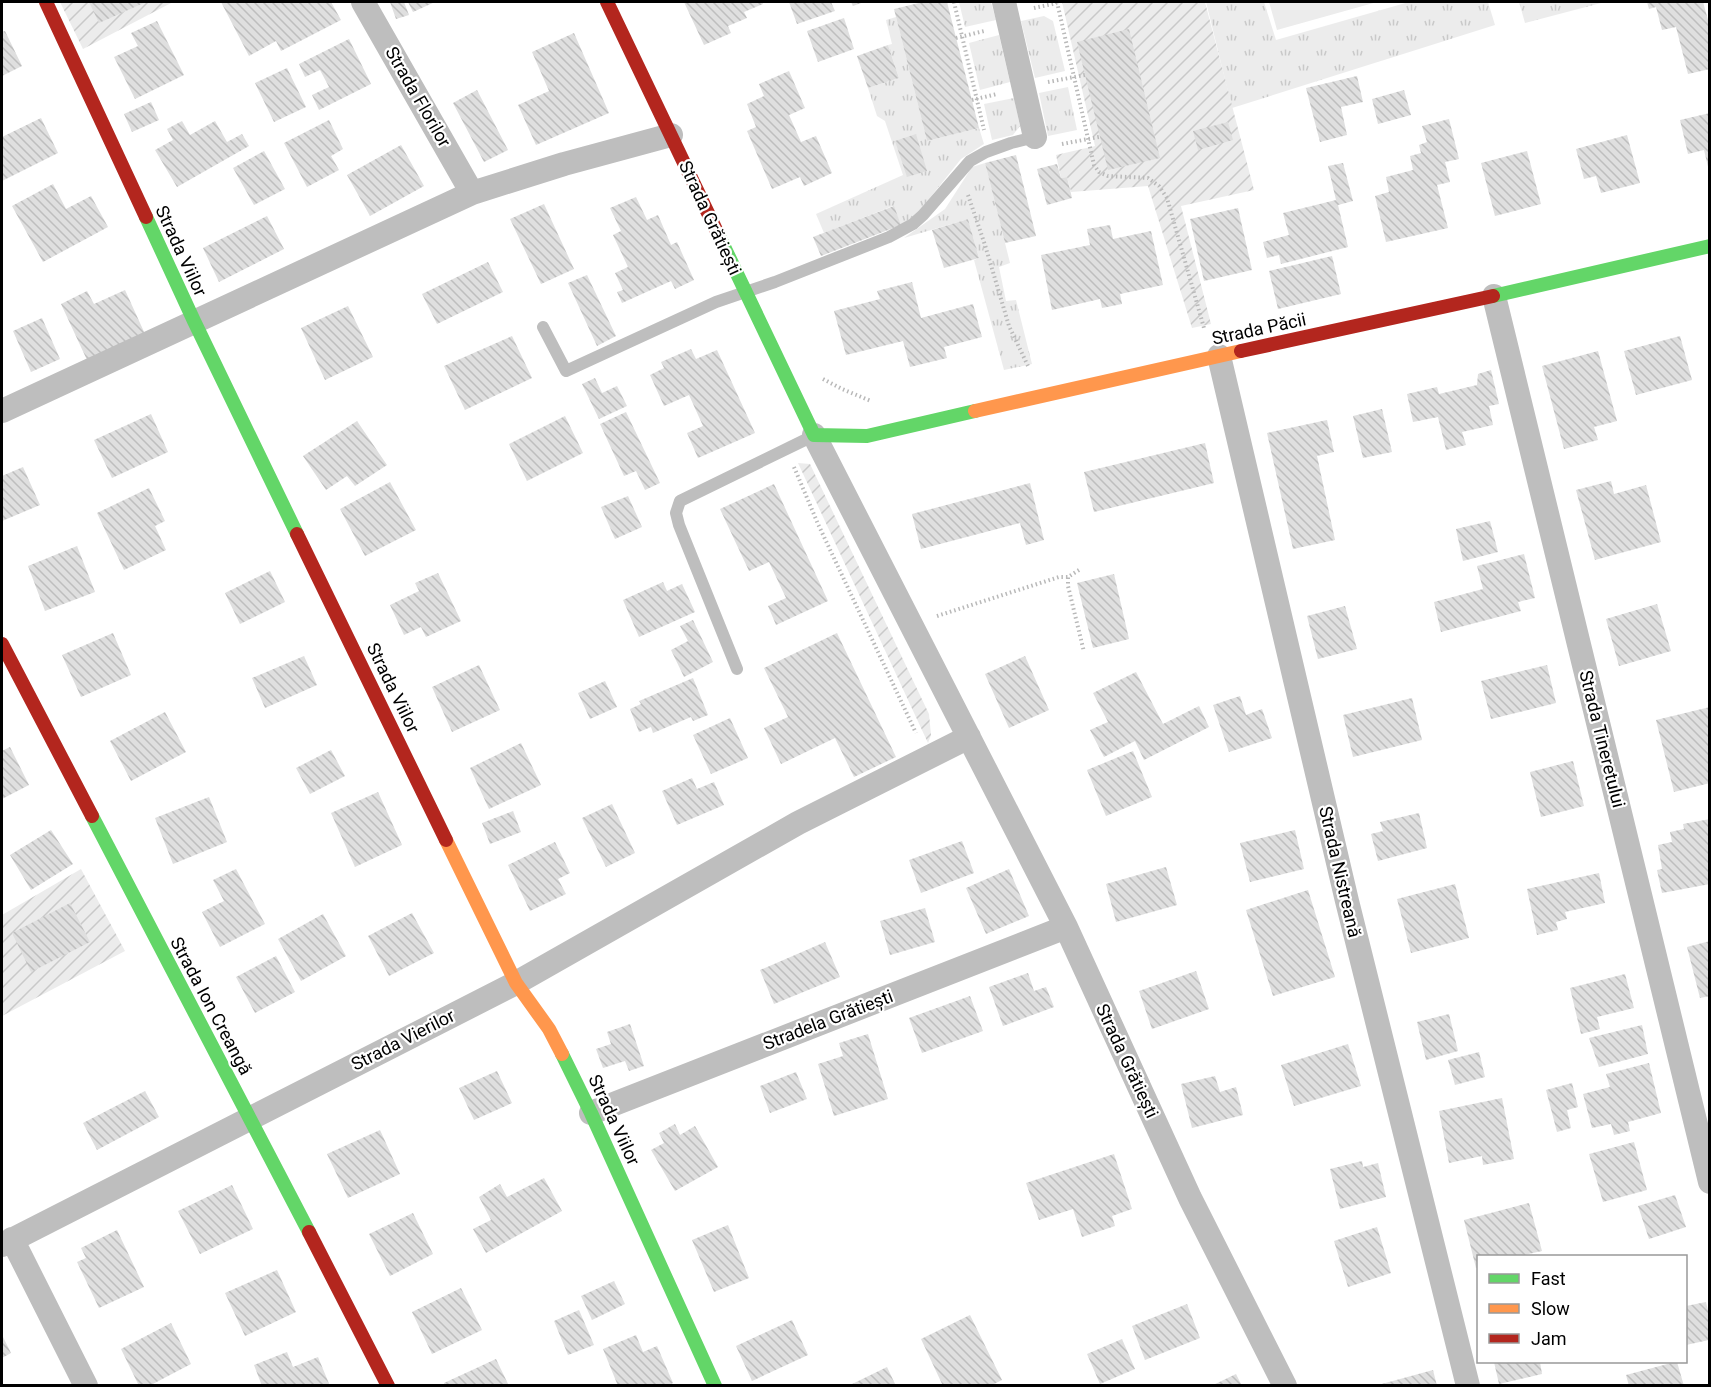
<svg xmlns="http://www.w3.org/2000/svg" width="1711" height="1387" viewBox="0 0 1711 1387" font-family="Roboto,sans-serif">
<defs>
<pattern id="grass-tufts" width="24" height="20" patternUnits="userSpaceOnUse" patternTransform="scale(1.5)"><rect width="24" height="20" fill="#ececec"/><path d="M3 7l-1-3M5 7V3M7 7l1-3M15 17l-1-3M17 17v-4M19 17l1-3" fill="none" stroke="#c9c9c9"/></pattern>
<pattern id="garden-furrows" width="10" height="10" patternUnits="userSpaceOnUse" patternTransform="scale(1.5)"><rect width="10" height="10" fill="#ececec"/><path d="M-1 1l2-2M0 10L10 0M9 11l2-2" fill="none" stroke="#c9c9c9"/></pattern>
<pattern id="building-back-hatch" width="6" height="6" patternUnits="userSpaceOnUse" patternTransform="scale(1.5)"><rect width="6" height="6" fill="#dfdfdf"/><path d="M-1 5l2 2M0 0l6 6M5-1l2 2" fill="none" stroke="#bebebe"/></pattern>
</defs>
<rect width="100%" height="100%" fill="#fff"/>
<!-- grass -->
<path fill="url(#grass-tufts)" d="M959 2H991L996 20 965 27Z
M1206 2H1264L1276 40 1409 2H1488L1495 25 1232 108Z
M1519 2H1605L1525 23Z
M1044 16 1053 21 1065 71 1035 78 1021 21Z
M896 17 927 141 979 128 984 144 961 159 917 214 901 225 893 206 824 233 816 214 903 175 885 121 877 116 868 88 899 78 888 45 892 44 886 20Z
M999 35 1010 82 980 90 969 43Z
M1068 87 1077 130 1048 136 1039 93Z
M1014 98 1020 126 1013 135 992 140 984 104Z
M985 163 1010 263 999 267 1006 301 1016 300 1032 364 1004 370 974 260 979 258 968 219 904 238 945 209 972 167Z"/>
<!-- garden -->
<path fill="url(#garden-furrows)" d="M60 2H173L83 49Z
M1062 2H1205L1254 190 1181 206 1211 324 1192 328 1148 186 1071 192 1067 177 1061 178 1056 155 1095 146Z
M798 463 810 464 929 714 931 735 928 743Z
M81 869 125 951 2 1016V915Z"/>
<!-- pitch -->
<path fill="#ececec" d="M1269 2H1377L1277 30Z"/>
<!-- building -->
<path fill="url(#building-back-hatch)" d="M89 2H146L99 23Z
M221 2H331L341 20 281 51 276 41 249 56Z
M390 2H404L409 15 396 19Z
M408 2H435L413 12Z
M684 2H762L763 4 744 12 747 18 728 26 731 33 704 45Z
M789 2H831L835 11 797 24Z
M851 2H864L853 6Z
M923 2H947L979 128 927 141 894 9Z
M1647 2H1703L1710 27V69L1688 74 1676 27 1662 30 1656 7 1649 9Z
M844 18 854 49 818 62 807 31Z
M157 21 184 75 135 99 114 57 138 46 131 33Z
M1129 29 1160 158 1108 170 1077 42Z
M5 31 22 66 2 76V32Z
M574 33 609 113 536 145 518 105 549 91 532 52Z
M349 39 371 84 319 110 312 95 329 87 320 70 305 77 299 64Z
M888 45 899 78 868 88 857 56Z
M287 68 306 107 274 122 255 83Z
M789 71 805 108 789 115 801 142 816 136 832 173 804 186 800 177 772 189 747 131 756 127 747 104 764 96 759 84Z
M1357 76 1363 102 1341 107 1347 135 1320 142 1306 88Z
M477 90 508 150 484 162 453 103Z
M1404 90 1411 115 1378 124 1372 99Z
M151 102 159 120 132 132 124 114Z
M1710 113V171H1709L1704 150 1688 154 1680 120Z
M41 118 58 153 2 181V137Z
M1449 119 1459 159 1445 162 1450 182 1437 185 1448 228 1386 242 1375 196 1389 192 1386 177 1413 170 1410 156 1421 153 1419 145 1427 142 1422 126Z
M329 120 343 149 331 156 339 170 307 187 284 143Z
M182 121 190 135 215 121 227 142 242 134 249 146 177 187 155 150 173 140 167 129Z
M1228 122 1233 140 1198 150 1193 131Z
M916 134 927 171 907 177 895 141Z
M1627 135 1640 183 1601 193 1596 176 1584 179 1576 149Z
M401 145 424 186 370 216 347 175Z
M264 151 285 189 254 205 233 168Z
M1527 151 1541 204 1495 216 1481 163Z
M1016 155 1036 236 1005 243 985 163Z
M1343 163 1353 201 1338 205 1348 247 1281 264 1279 255 1267 258 1263 242 1289 235 1283 213 1336 200 1328 166Z
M1057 164 1061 178 1067 177 1072 198 1047 205 1037 169Z
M53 184 66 209 91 196 108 227 43 262 12 206Z
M636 197 647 220 658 215 671 245 677 242 694 280 675 289 671 281 622 303 617 292 623 290 615 273 628 267 613 235 621 231 610 208Z
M544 204 574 269 541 284 510 219Z
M894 206 901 225 821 256 813 237Z
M1238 208 1252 270 1204 281 1190 219Z
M267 216 284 249 219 282 203 248Z
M968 219 979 258 944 268 932 230Z
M1110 225 1113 239 1151 231 1163 285 1120 294 1122 304 1102 308 1100 299 1052 310 1041 255 1090 245 1087 229Z
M1332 256 1341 294 1278 309 1269 271Z
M488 262 503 292 437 324 422 294Z
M587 275 616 336 597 346 568 283Z
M912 282 921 318 973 304 982 337 944 347 947 358 910 367 903 341 846 355 834 311 880 299 877 291Z
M125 290 145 334 87 360 61 304 87 291 94 304Z
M348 306 373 357 325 380 301 328Z
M42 318 60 359 31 372 13 331Z
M512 336 532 378 465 410 444 366Z
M1680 336 1692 380 1636 395 1624 351Z
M691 349 696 359 717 350 755 433 698 458 687 433 703 426 689 395 664 406 650 375 664 368 661 362Z
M1598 351 1617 421 1594 427 1598 440 1564 449 1542 366Z
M1491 370 1499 404 1489 406 1493 425 1462 432 1466 445 1446 450 1438 417 1413 422 1407 394 1437 387 1439 394 1477 385 1478 374Z
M595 378 602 393 617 386 627 406 599 419 582 384Z
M1382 409 1392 452 1363 458 1353 416Z
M626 412 660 483 645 490 636 471 624 476 600 424Z
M151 414 168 452 112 478 94 440Z
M565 416 583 453 527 481 509 444Z
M1327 420 1334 452 1317 456 1335 540 1293 549 1267 433Z
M357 421 387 465 355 486 347 476 326 490 303 456Z
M1205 443 1214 483 1094 512 1084 472Z
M23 467 40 505 2 521V476Z
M1611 481 1614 494 1646 485 1661 542 1595 560 1576 490Z
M390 482 416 530 365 556 340 509Z
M1030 483 1044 540 1026 545 1020 523 921 549 912 514Z
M774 484 828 601 776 625 768 606 786 598 769 562 749 571 720 509Z
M149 488 165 521 155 526 166 550 124 570 97 513Z
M628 496 642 527 615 539 601 507Z
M1490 521 1498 552 1463 561 1456 529Z
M77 546 95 592 45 611 28 566Z
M1524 554 1535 598 1518 602 1521 611 1441 632 1434 602 1483 589 1477 566Z
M270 571 285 602 240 624 225 593Z
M438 573 461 621 426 637 421 627 404 635 390 605 419 591 415 583Z
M1114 574 1129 639 1093 648 1077 583Z
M663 582 667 591 682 584 695 612 639 637 623 600Z
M1657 604 1671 651 1619 666 1606 619Z
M1345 606 1357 649 1318 659 1307 616Z
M693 620 713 662 684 677 671 650 688 641 680 626Z
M113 633 131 675 81 697 62 655Z
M837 633 896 757 854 777 835 738 781 764 764 728 788 717 764 668Z
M304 656 317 685 265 708 252 678Z
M1025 656 1049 710 1009 728 985 674Z
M479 665 500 710 452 732 432 687Z
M1547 665 1556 703 1491 719 1481 681Z
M1136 672 1163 724 1199 706 1209 727 1144 760 1135 741 1104 757 1090 730 1108 722 1093 693Z
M693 678 708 715 693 721 691 717 653 733 651 727 639 732 630 709 641 704 639 701Z
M605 681 617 707 590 719 578 693Z
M1240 696 1246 715 1262 709 1272 738 1229 752 1213 705Z
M1412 698 1422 740 1353 757 1343 715Z
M1710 707V783L1674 792 1656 720Z
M165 712 186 752 131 781 110 741Z
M730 718 748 758 711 774 693 735Z
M521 743 541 785 489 809 470 768Z
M10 747 29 785 2 799V751Z
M331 750 345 776 310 794 296 768Z
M1133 751 1152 797 1106 816 1087 770Z
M1573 761 1584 806 1541 817 1530 772Z
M692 778 697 789 714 782 724 805 677 825 662 791Z
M378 792 402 845 355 867 331 813Z
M209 797 227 842 173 864 155 818Z
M612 804 635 853 606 867 582 818Z
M513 811 521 832 490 844 482 823Z
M1419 813 1427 848 1378 861 1371 834 1383 831 1380 822Z
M1710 819V884L1662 893 1657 870 1662 869 1658 845 1672 842 1670 832 1684 829 1683 824Z
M51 830 73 864 31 890 10 855Z
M1295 830 1304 869 1250 882 1240 843Z
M962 841 974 873 921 893 909 860Z
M555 842 570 873 558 879 566 894 530 911 508 865Z
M1166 867 1177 905 1116 922 1106 884Z
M236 869 265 924 220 947 202 912 224 901 213 880Z
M1009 869 1029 916 986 934 966 888Z
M1599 873 1605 903 1565 912 1567 919 1556 922 1558 930 1537 935 1527 889Z
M1455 884 1469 938 1411 953 1397 899Z
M1308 890 1335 977 1273 996 1246 910Z
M70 903 90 942 31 972 12 933Z
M925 908 935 942 890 955 880 921Z
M412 913 434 953 389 976 368 936Z
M323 914 346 956 301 981 278 939Z
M1710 941V996L1700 998 1687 947Z
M825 942 840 977 774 1004 760 970Z
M276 956 295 992 255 1013 236 977Z
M1196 971 1209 1009 1152 1029 1139 991Z
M1028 973 1034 991 1046 987 1054 1007 1003 1026 989 987Z
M1625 974 1634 1008 1597 1017 1600 1029 1581 1034 1570 988Z
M970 996 983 1031 922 1053 909 1018Z
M1449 1014 1458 1051 1426 1060 1417 1022Z
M630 1024 644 1066 629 1071 625 1061 603 1068 596 1049 611 1044 607 1032Z
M1642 1025 1648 1054 1599 1067 1589 1038Z
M868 1034 888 1099 834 1116 818 1064 843 1056 839 1043Z
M1348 1044 1361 1086 1294 1106 1281 1065Z
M1479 1052 1485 1077 1455 1085 1448 1060Z
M1649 1063 1661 1113 1628 1122 1630 1131 1614 1135 1611 1124 1592 1128 1583 1094 1610 1087 1606 1074Z
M497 1071 512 1103 474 1120 459 1088Z
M796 1072 807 1099 770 1113 760 1086Z
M1215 1076 1220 1092 1236 1087 1243 1115 1192 1128 1181 1084Z
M1572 1083 1578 1107 1567 1110 1571 1128 1557 1132 1546 1090Z
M145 1091 159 1117 97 1150 83 1123Z
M1502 1098 1514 1159 1483 1165 1482 1156 1449 1163 1439 1111Z
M675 1124 680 1135 695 1126 718 1167 675 1191 651 1150 664 1143 659 1133Z
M380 1130 400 1174 348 1198 327 1154Z
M1634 1142 1647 1190 1603 1202 1589 1154Z
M1114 1154 1132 1209 1112 1216 1115 1226 1082 1237 1073 1209 1039 1220 1026 1183Z
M1362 1161 1363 1167 1378 1163 1386 1197 1340 1209 1330 1169Z
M544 1178 562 1211 486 1253 473 1229 491 1220 479 1197 500 1184 507 1197Z
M232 1185 253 1229 200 1254 178 1211Z
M1675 1195 1686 1227 1649 1239 1638 1206Z
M1529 1203 1542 1251 1520 1256H1478V1267L1476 1268 1464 1220Z
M413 1213 433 1254 390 1276 369 1234Z
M728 1225 749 1278 714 1292 692 1240Z
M1377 1227 1391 1273 1348 1287 1334 1241Z
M117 1230 144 1287 99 1308 77 1262 86 1258 81 1248Z
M277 1270 296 1312 245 1336 225 1293Z
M614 1281 625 1304 592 1320 581 1296Z
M461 1288 482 1330 432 1354 412 1312Z
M1706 1302 1710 1319V1333L1708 1334 1709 1340 1686 1345V1306Z
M1187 1304 1200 1338 1145 1360 1132 1326Z
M579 1310 594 1345 568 1355 554 1321Z
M970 1315 1002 1380 990 1386H943L921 1339Z
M792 1320 808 1355 752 1381 736 1346Z
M171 1323 191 1364 149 1386H139L121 1349Z
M2 1335 11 1353 2 1358Z
M636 1335 643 1352 657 1346 673 1383 667 1386H618L603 1349Z
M1122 1339 1135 1369 1100 1384 1087 1354Z
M287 1352 293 1367 318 1357 330 1386H262L254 1365Z
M496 1359 509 1386H445L444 1383Z
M1494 1362H1540L1542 1374 1499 1384Z
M1675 1362H1677L1684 1386H1629L1626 1375Z
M887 1367 896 1386H848Z
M1433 1370 1437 1386H1378V1385Z
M1236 1374 1242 1386H1211Z"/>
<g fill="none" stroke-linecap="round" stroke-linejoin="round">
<!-- path -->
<path stroke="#b9b9b9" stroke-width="4" stroke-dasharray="1.5 3" stroke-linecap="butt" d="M954 2 984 130
M1057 2 1094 165 1099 172 1108 176 1148 178 1159 186 1167 198 1204 328
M1034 8 1057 3
M956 38 984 31
M1048 82 1085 75
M972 100 997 94
M1062 144 1099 137
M968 195 985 245 1009 326 1028 366
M823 379 842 389 871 401
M794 467 818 524 916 733
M1079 570 1068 577V586L1084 652
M937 616 1059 577H1068"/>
<!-- lane -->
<path stroke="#bebebe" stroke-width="12" d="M543 327 566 371 716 302 775 282 889 237 913 224 923 215 970 161 986 152 1011 143 1035 137
M737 669 679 525 676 513 680 501 813 436"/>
<!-- street -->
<path stroke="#bebebe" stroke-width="24" d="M363 2 472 193
M1004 2 1035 137
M1494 296 1710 1182
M1219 356 1347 901 1468 1386
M2 411 472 193 564 164 671 135
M814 435 1066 927 1190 1198 1285 1386
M591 1113 1066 927
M12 1239 86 1386
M2 1245 516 983 798 823 969 737"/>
<!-- fast -->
<path stroke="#63d668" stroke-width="14" d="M146 217 194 321 297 534
M718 234 814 435 867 436 975 411
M1493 296 1710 246
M92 816 309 1232
M562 1054 591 1113 715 1386"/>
<!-- slow -->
<path stroke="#ff974d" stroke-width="14" d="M975 411 1241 351
M446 840 516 983 549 1029 562 1054"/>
<!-- jam -->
<path stroke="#b3261e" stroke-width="14" d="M46 2 146 217
M607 2 718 234
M1241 351 1493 296
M297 534 446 840
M2 644 92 816
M309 1232 388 1386"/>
</g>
<g text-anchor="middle" stroke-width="4.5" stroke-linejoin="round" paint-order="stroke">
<!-- street labels -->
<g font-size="18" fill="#000" stroke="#fff">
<text transform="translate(418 97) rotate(60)" y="6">Strada Florilor</text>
<text transform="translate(710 218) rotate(65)" y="6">Strada Grătiești</text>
<text transform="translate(181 251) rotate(65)" y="6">Strada Viilor</text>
<text transform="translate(1259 329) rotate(-12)" y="6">Strada Păcii</text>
<text transform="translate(393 688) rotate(64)" y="6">Strada Viilor</text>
<text transform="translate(1602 739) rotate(76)" y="6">Strada Tineretului</text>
<text transform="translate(1340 872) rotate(77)" y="6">Strada Nistreană</text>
<text transform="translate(211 1006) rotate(62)" y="6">Strada Ion Creangă</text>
<text transform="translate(828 1020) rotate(-21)" y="6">Stradela Grătiești</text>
<text transform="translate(403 1040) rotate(-27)" y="6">Strada Vierilor</text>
<text transform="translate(1127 1061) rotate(65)" y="6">Strada Grătiești</text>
<text transform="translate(614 1120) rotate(65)" y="6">Strada Viilor</text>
</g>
</g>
<!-- border -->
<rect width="1711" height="1387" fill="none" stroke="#000000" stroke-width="6"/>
<!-- legend -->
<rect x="1477" y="1255" width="210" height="108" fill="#ffffff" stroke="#999999" stroke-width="1.5"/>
<rect x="1489" y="1274" width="30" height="9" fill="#63d668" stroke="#999999" stroke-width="1.5"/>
<text x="1531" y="1285" font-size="18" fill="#000000">Fast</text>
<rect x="1489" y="1304" width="30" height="9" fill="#ff974d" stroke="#999999" stroke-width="1.5"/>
<text x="1531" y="1315" font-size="18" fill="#000000">Slow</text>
<rect x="1489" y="1334" width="30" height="9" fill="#b3261e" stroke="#999999" stroke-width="1.5"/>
<text x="1531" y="1345" font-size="18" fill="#000000">Jam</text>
</svg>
